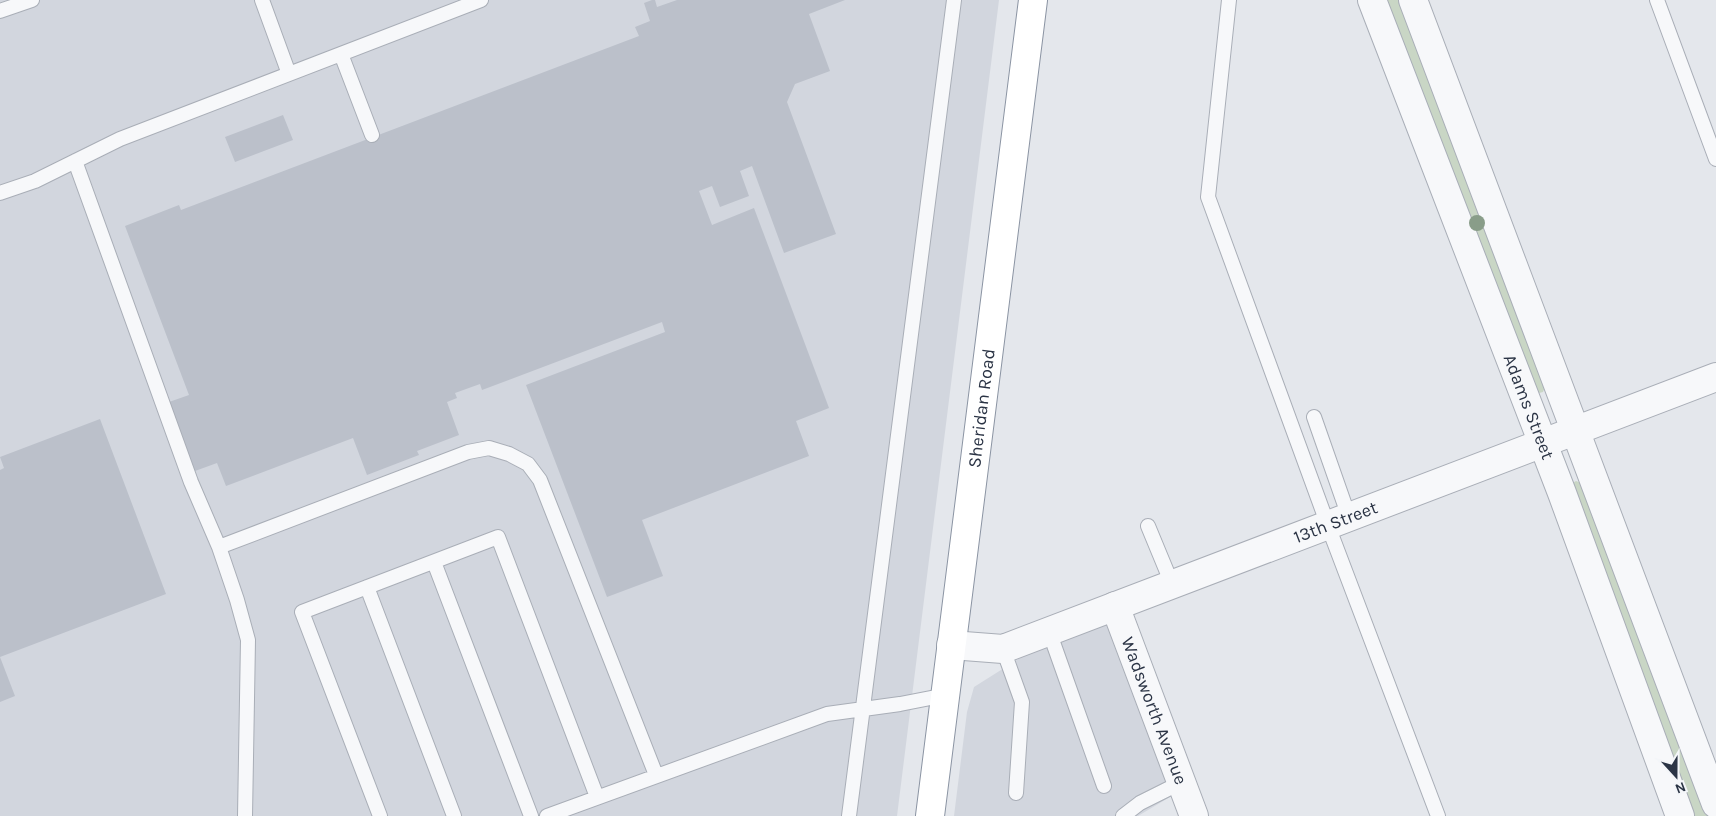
<svg xmlns="http://www.w3.org/2000/svg" width="1716" height="816" viewBox="0 0 1716 816" font-family="Karla,sans-serif">
<rect width="100%" height="100%" fill="#e4e7ec"/>
<!-- built -->
<path fill="#d2d6de" d="M0 0H999L897 816H0Z
M1123 618 1180 791 1138 816H954L967 712 974 687 1028 653Z"/>
<!-- green -->
<path fill="#c9d6c5" d="M1387 0H1399L1545 387 1543 392 1539 393 1534 390Z
M1576 481 1581 483 1707 816H1694L1570 487 1571 484Z"/>
<!-- building -->
<path fill="#bbc0ca" d="M652 0H655L657 7 677 0H845L809 14 830 71 795 84 787 102 836 234 784 253 752 166 740 171 749 196 720 207 712 186 699 191 712 225 754 208 829 408 796 421 809 456 642 520 663 576 607 597 526 385 665 332 662 322 482 390 480 384 455 393 457 398 447 402 459 435 417 451 419 455 367 475 353 438 226 486 217 463 195 471 169 402 189 395 125 226 179 205 181 210 639 36 635 27 650 21 644 3Z
M283 115 293 140 235 162 225 137Z
M100 419 166 594 0 657 15 696 0 702V470L4 468 0 457Z"/>
<g fill="none" stroke-linecap="round" stroke-linejoin="round">
<defs>
<path id="lane" d="M262 0 289 74
M1229 0 1208 197 1333 539 1438 816
M1657 0 1716 159
M0 11 32 0
M341 54 372 135
M75 161 191 482 219 547 237 600 248 640 245 816
M0 193 35 181 120 139 481 0
M1314 417 1349 517
M1148 526 1172 584
M219 547 468 452 489 448 509 454 528 464 540 480 656 775
M434 562 531 816
M367 587 454 816
M1049 631 1104 786
M1003 649 1022 702 1016 793
M380 816 302 612 498 537 597 797
M547 816 827 714 900 704 946 695
M849 816 954 0
M1123 816 1140 803 1182 782"/>
<g id="street">
<path id="s1" d="M1372 0 1562 493 1680 816"/>
<path d="M1413 0 1716 804"/>
<path id="s2" d="M1115 606 1194 816"/>
<path id="s3" d="M951 645 1003 649 1716 377"/>
</g>
<g id="highway">
<path id="s4" d="M930 816 1033 0"/>
</g>
</defs>
<!-- lane casing -->
<use href="#lane" stroke="#a9aeb7" stroke-width="16"/>
<!-- street casing -->
<use href="#street" stroke="#a9aeb7" stroke-width="30"/>
<!-- highway casing -->
<use href="#highway" stroke="#8b94a3" stroke-width="30"/>
<!-- lane -->
<use href="#lane" stroke="#f7f8fa" stroke-width="14"/>
<!-- street -->
<use href="#street" stroke="#f7f8fa" stroke-width="28"/>
<!-- highway -->
<use href="#highway" stroke="#fff" stroke-width="28"/>
</g>
<!-- trees -->
<circle fill="#899d89" cx="1477" cy="223" r="8"/>
<g text-anchor="middle" stroke-width="4" stroke-linejoin="round" paint-order="stroke">
<!-- street labels -->
<g font-size="18" fill="#2b3445" stroke="#f4f6f9">
<text dy="6" stroke="none"><textPath href="#s1" startOffset="436">Adams Street</textPath></text>
<text dy="6" stroke="none"><textPath href="#s4" startOffset="411">Sheridan Road</textPath></text>
<text dy="6" stroke="none"><textPath href="#s3" startOffset="408">13th Street</textPath></text>
<text dy="6" stroke="none"><textPath href="#s2" startOffset="112">Wadsworth Avenue</textPath></text>
</g>
</g>
<!-- north arrow -->
<g transform="translate(1676 776) rotate(159)" stroke="#f4f6f9" stroke-width="4" paint-order="stroke">
<path d="M0-4L9 19L0 12L-9 19Z" fill="#2b3445"/>
<text y="-8" font-size="14" font-weight="bold" text-anchor="middle" fill="#2b3445">N</text>
</g>
</svg>
